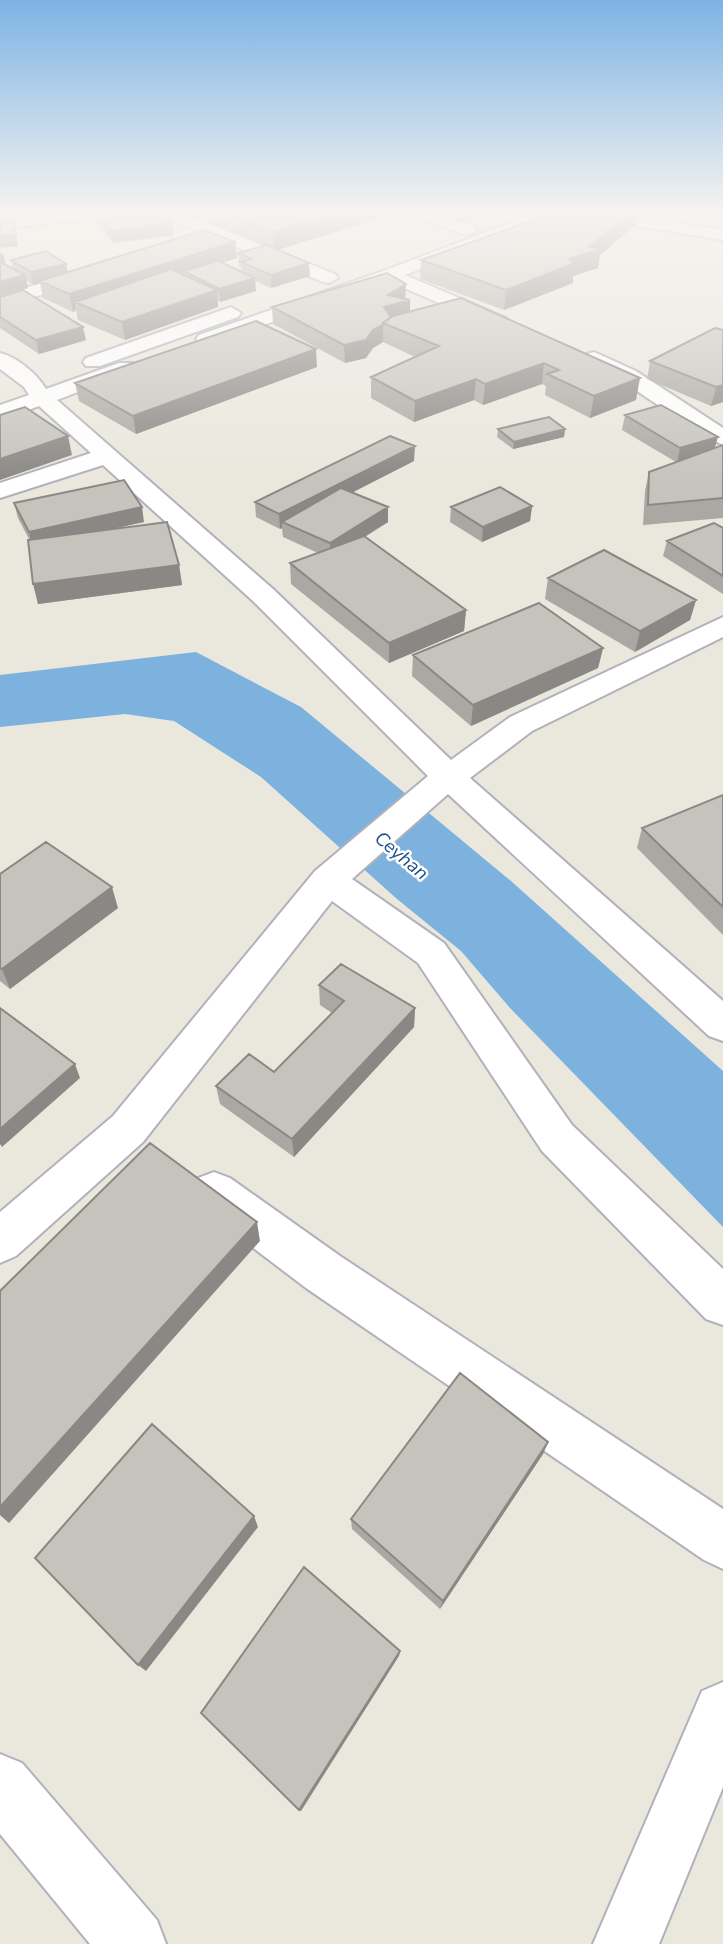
<svg xmlns="http://www.w3.org/2000/svg" width="723" height="1944" viewBox="0 0 723 1944" font-family="'Nunito Sans',sans-serif">
<rect width="100%" height="100%" fill="#eae7dd"/>
<!-- water -->
<path fill="#7db2df" d="M196 652 301 707 511 881 723 1071V1227L510 1008 461 951 397 899 261 777 174 721 125 714 0 727V675Z"/>
<g fill="none" stroke-linecap="round" stroke-linejoin="round">
<defs>
<path id="minor" d="M62 212H111L103 217 0 229V219Z
M157 212H179L335 274 338 278 329 283 323 282 159 215Z
M410 212H433L475 226 477 230 469 235 463 234 412 215Z
M540 212H563L561 215 405 275 506 318 509 322 506 326H492L388 281 213 343H199L196 339 199 335 383 271Z
M576 212H613L723 230V240L584 217Z
M92 269 101 274 98 278 0 307V295Z
M231 307 241 313 238 317 100 366H86L83 362 86 358Z
M594 352 636 371 723 428V445L699 433 621 380 587 362 584 358 587 354Z
M0 353C17 357 37 374 46 389L119 363H133L136 367 133 371 57 400 273 589 451 760 510 717 723 617V637L532 731 470 778 723 1001V1041L709 1036 448 794 352 879 444 943 572 1125 723 1269V1325L706 1319 542 1151 418 963 332 901 143 1142 16 1256 0 1263V1212L113 1116 315 871 428 776 253 601 103 465 0 498V483L91 453 39 406 0 420V405L29 395 24 387 0 369Z
M214 1172 230 1178 340 1256 723 1509V1569L704 1560 306 1288 198 1206 192 1192 198 1178Z
M723 1682V1787L659 1944H593L702 1691Z
M0 1754 22 1763 157 1920 166 1944H90L0 1834Z"/>
</defs>
<!-- minor casing -->
<use href="#minor" stroke="#b1b1bb" stroke-width="4"/>
<!-- minor -->
<use href="#minor" fill="#fff" fill-rule="evenodd"/>
</g>
<!-- wall -->
<path fill="#a9a8a2" d="M94 212H162L172 223 174 235 113 243 96 222Z
M182 212H400L277 250 310 276 271 288 255 281 256 291 220 302 218 300V307L125 340 78 320 76 310 73 312 43 298 40 283 33 285 26 280 28 288 0 296V250L5 265 13 269 11 260 68 272 235 242 237 258 222 263 241 272V267L239 266 238 253 263 246Z
M428 212H494L457 223Z
M635 225 600 255 598 268 573 276V283L504 310 420 279 421 260Z
M0 297 86 340 39 354 0 328Z
M461 298 636 400 590 418 545 395 546 386 542 384 483 405 474 400 414 422 371 398V377L415 357 383 342 373 348 366 358 345 363 273 324 272 307 405 299 410 312Z
M723 330V402L711 406 647 379 650 361Z
M317 367 136 434 79 401 75 383Z
M625 415 715 448 723 445V518L643 525 645 491 649 472 676 462 622 430Z
M498 429H565L564 437 513 449 497 437Z
M414 461 352 492 388 522 365 537 466 610 464 631 389 663 291 584 290 563 318 553 283 537 282 528 280 529 256 517 255 502Z
M14 503 144 522 114 528 179 565 182 585 38 604 29 539 18 518Z
M532 506 530 521 482 542 450 522 451 507Z
M723 528V594L663 556 667 541Z
M548 578 696 600 690 620 635 652 545 599Z
M603 648 598 668 471 726 412 676 413 655Z
M723 795V935L637 848 642 828Z
M0 874 118 908 10 989 0 981Z
M319 985 415 1008 414 1027 294 1157 220 1104 216 1086 274 1072 332 1013 320 1005Z
M548 1442 543 1454 440 1609 352 1529 351 1519Z"/>
<!-- shaded-wall -->
<path fill="#8a8884" d="M338 212H400L274 251 273 232Z
M458 212H494L457 223Z
M632 212H638L635 225 600 255 598 268 573 276V283L504 310 506 290 569 259 589 247Z
M172 223 174 235 113 243 111 231Z
M16 234 18 246 0 248V235Z
M235 242 237 258 188 274 183 271V275L75 302 76 310 73 312 69 294Z
M3 253 6 266 0 267V254Z
M309 263 310 276 271 288V275Z
M66 264 69 276 39 281 40 283 33 285 31 272Z
M25 275 28 288 0 296V282Z
M255 278 256 291 220 302 219 289Z
M406 284 405 301 410 300V318L383 323 384 307 388 295Z
M217 290 218 307 125 340 122 322Z
M383 325V342L373 348 366 358 345 363 344 345Z
M83 327 86 340 39 354 36 340Z
M316 349 317 367 136 434 133 416Z
M544 363 542 384 483 405 485 384Z
M640 378 636 400 590 418 594 396Z
M476 379 474 400 414 422 415 401Z
M723 385V402L711 406 716 387Z
M565 429 564 437 513 449 514 442Z
M68 436 72 455 0 480V459Z
M718 437 714 451 677 463 680 448Z
M415 446 414 461 289 525 282 522V528L280 529 279 514Z
M532 506 530 521 482 542 483 527Z
M142 507 144 522 32 547 29 532Z
M388 507V522L330 558V543Z
M179 565 182 585 38 604 33 584Z
M696 600 690 620 635 652 640 631Z
M466 610 464 631 389 663V643Z
M603 648 598 668 471 726 473 705Z
M112 887 118 908 10 989 2 969Z
M415 1008 414 1027 294 1157 292 1139Z
M75 1064 80 1078 2 1147 0 1144V1129Z
M257 1222 260 1241 9 1523 0 1515V1507Z
M548 1442 543 1454 440 1609 443 1601Z
M254 1516 258 1527 146 1671 138 1665Z
M400 1651 399 1656 301 1811 299 1810Z"/>
<!-- building -->
<path fill="#c5c3bc" stroke="#8a8884" stroke-width="2" d="M95 212H162L172 223 111 231Z
M224 212H338L273 232Z
M556 212H632L589 247 601 249 569 259 575 263 506 290 421 260Z
M13 220 16 234 0 235V221Z
M204 230 235 242 69 294 39 281Z
M267 245 309 263 271 275 241 262 251 259 238 253Z
M46 251 66 264 31 272 11 260Z
M218 261 255 278 219 289 183 271Z
M0 262 25 275 0 282Z
M171 269 217 290 122 322 75 302Z
M387 273 406 284 388 295 410 300 384 307 391 317 383 323V325L373 330 366 340 344 345 272 307Z
M23 290 83 327 36 340 0 317V297Z
M461 298 640 378 594 396 547 374 559 370 544 363 485 384 476 379 415 401 371 377 439 346 383 323 393 316Z
M256 321 316 349 133 416 75 383Z
M715 328 723 330V385L716 387 650 361Z
M661 405 718 437 680 448 625 415Z
M25 407 68 436 0 459V415Z
M549 417 565 429 514 442 498 429Z
M390 436 415 446 279 514 255 502Z
M723 445V498L648 505 649 472Z
M124 480 142 507 29 532 14 503Z
M500 487 532 506 483 527 451 507Z
M341 488 388 507 330 543 282 522Z
M167 522 179 565 33 584 28 540Z
M714 523 723 528V576L667 541Z
M364 536 466 610 389 643 290 563Z
M604 550 696 600 640 631 548 578Z
M539 603 603 648 473 705 413 655Z
M723 795V907L642 828Z
M46 842 112 887 2 969 0 968V874Z
M341 964 415 1008 292 1139 216 1086 249 1054 274 1072 344 1001 319 985Z
M0 1008 75 1064 0 1129Z
M150 1143 257 1222 0 1507V1291Z
M460 1373 548 1442 443 1601 351 1519Z
M152 1424 254 1516 138 1665 35 1558Z
M304 1567 400 1651 299 1810 201 1713Z"/>
<!-- sky -->
<linearGradient id="sky" x2="0" y2="1"><stop stop-color="#7db3e4"/><stop offset="0.44" stop-color="#f6f4f0"/><stop offset="1" stop-color="#f6f4f0" stop-opacity="0"/></linearGradient>
<rect width="723" height="484" fill="url(#sky)"/>
<g text-anchor="middle" stroke-width="5" stroke-linejoin="round" paint-order="stroke">
<!-- water labels -->
<g font-size="19" font-style="italic" fill="#1e5089" stroke="#fff">
<text transform="translate(402 855) rotate(40)" y="7">Ceyhan</text>
</g>
</g>
</svg>
